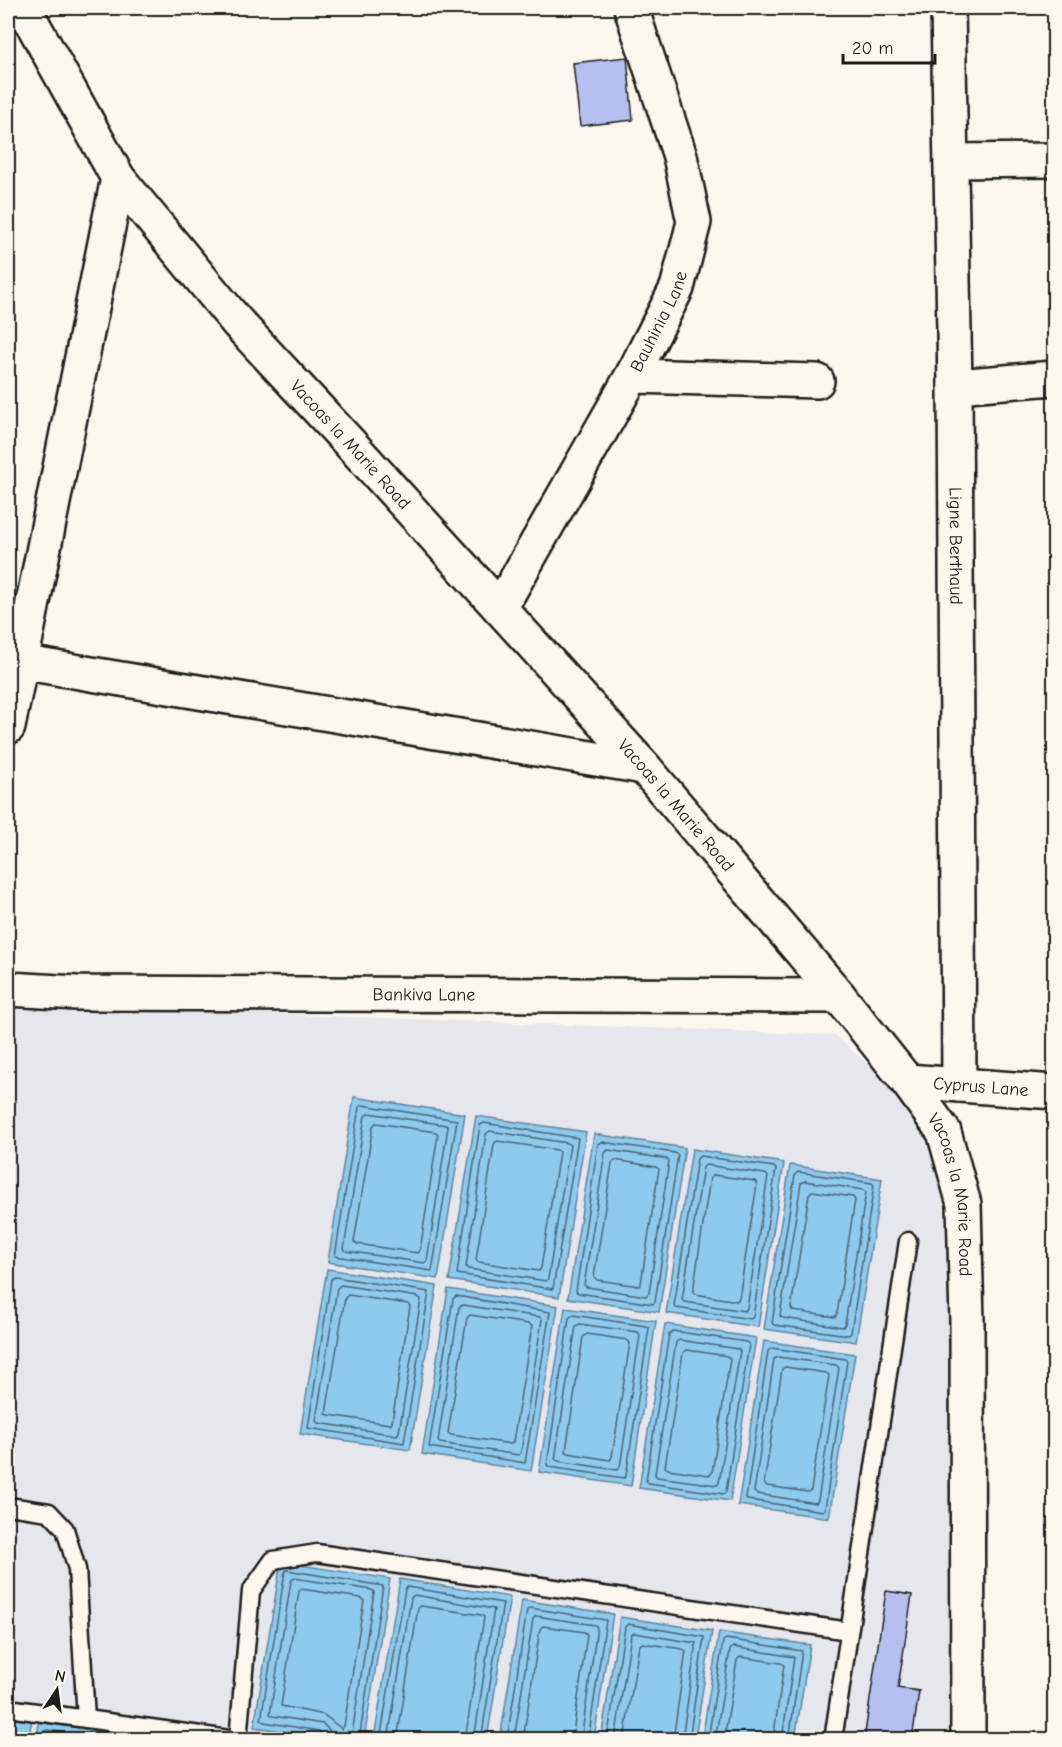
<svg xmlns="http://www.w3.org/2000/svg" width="1062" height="1747" viewBox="0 0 1062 1747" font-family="'Comic Neue',sans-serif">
<rect width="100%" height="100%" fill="#fbf7ec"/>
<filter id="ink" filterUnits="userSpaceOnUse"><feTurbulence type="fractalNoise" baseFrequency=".0167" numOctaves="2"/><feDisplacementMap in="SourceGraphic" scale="12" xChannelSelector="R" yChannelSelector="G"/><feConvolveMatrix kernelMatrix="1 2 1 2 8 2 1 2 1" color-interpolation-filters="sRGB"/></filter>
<g filter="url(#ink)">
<!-- built -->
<path fill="#e6e6ed" d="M8 1004 835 1035 899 1092 942 1171 953 1367 958 1739 8 1740Z"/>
<!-- water -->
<path fill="#8ecaee" stroke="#60849a" stroke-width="1.5" d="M354 1097 465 1114 438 1279 328 1262Z
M476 1116 586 1132 559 1297 449 1280Z
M594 1134 685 1148 659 1312 568 1298Z
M692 1149 784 1163 758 1327 666 1313Z
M790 1165 882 1179 856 1342 764 1329Z
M327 1269 437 1286 410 1450 300 1434Z
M448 1289 558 1306 531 1471 422 1454Z
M565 1308 656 1321 631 1486 539 1472Z
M665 1324 756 1338 730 1501 639 1488Z
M764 1341 855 1354 829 1518 738 1505Z
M281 1562 390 1579 364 1739H336L254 1727Z
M400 1579 510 1597 487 1739H374Z
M522 1600 613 1614 594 1739H500Z
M620 1617 712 1631 695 1739H601Z
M719 1632 810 1645 795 1739H702Z
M8 1716 32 1720 28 1739H8Z
M39 1722 151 1739H37Z"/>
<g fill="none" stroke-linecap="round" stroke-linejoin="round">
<!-- shore -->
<path stroke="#4a6270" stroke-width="1.5" d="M362 1105 457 1120 432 1271 335 1256 359 1107Z
M369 1113 446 1125 448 1127 427 1261 425 1263 346 1251 344 1249 365 1116Z
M376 1123 436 1132 438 1134 420 1250 418 1253 357 1244 354 1242 373 1126Z
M484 1123 578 1138 553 1289 457 1274 480 1125Z
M490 1131 567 1143 570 1145 548 1279 546 1281 468 1269 466 1267 486 1134Z
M497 1141 557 1150 559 1152 541 1268 539 1271 478 1262 476 1260 494 1144Z
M602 1142 675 1153 678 1155 655 1302 653 1304 578 1293 576 1291 598 1144Z
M608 1150 667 1159 669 1161 649 1293 646 1296 587 1287 584 1285 605 1153Z
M700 1156 774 1167 776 1169 753 1317 751 1319 676 1308 674 1306 697 1159Z
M615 1160 656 1167 659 1169 641 1283 639 1286 597 1280 594 1277 612 1163Z
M706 1165 765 1174 768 1176 747 1308 745 1311 685 1302 682 1300 703 1167Z
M798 1172 872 1183 874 1185 851 1333 849 1335 774 1325 772 1323 795 1175Z
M714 1175 755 1181 757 1184 739 1298 737 1301 695 1294 693 1292 710 1178Z
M805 1181 863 1190 866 1192 845 1324 843 1327 783 1318 780 1316 801 1183Z
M812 1191 853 1197 855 1200 837 1314 835 1317 793 1311 791 1308 809 1194Z
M335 1277 429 1292 404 1443 308 1428 331 1279Z
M341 1285 418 1297 421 1299 399 1432 397 1435 318 1423 316 1421 337 1288Z
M348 1295 408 1304 410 1306 392 1422 390 1424 329 1415 326 1414 345 1298Z
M456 1296 550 1312 525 1463 429 1447 453 1299Z
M463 1305 540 1317 542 1319 521 1452 519 1455 440 1443 438 1441 459 1307Z
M470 1315 529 1324 532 1326 513 1442 511 1444 451 1435 448 1433 467 1318Z
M573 1315 646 1326 649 1328 626 1476 624 1478 549 1467 547 1465 569 1318Z
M579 1324 638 1332 640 1335 620 1467 617 1470 558 1461 555 1459 576 1326Z
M673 1331 746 1342 749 1344 726 1492 724 1494 649 1483 646 1481 669 1334Z
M587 1334 627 1340 630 1343 612 1457 610 1460 568 1453 566 1451 583 1337Z
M679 1340 738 1349 740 1351 719 1483 717 1485 657 1477 655 1474 676 1342Z
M772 1348 845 1359 847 1361 825 1509 823 1511 748 1500 746 1498 768 1351Z
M687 1350 727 1356 730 1359 712 1473 709 1475 668 1469 665 1467 683 1353Z
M778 1357 836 1365 839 1368 818 1500 816 1503 757 1494 754 1492 774 1359Z
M785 1367 826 1373 829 1375 811 1490 808 1492 767 1486 764 1484 782 1369Z
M301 1589 361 1598 364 1600 344 1726 342 1729 324 1715 281 1706 299 1591Z
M43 1740 44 1731 47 1730 112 1740
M324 1740 323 1734 319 1731 264 1722 261 1720 285 1572 287 1570 383 1586 359 1740
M332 1740 329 1730 323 1724 273 1716 270 1714 291 1581 294 1578 372 1590 374 1592 351 1740
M380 1740 405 1589 407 1587 503 1603 481 1740
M388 1740 411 1598 414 1595 494 1609 474 1740
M397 1740 418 1608 421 1606 481 1615 484 1617 465 1740
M507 1740 527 1610 530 1608 606 1620 588 1740
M514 1740 533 1619 536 1616 595 1625 597 1627 581 1740
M523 1740 540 1629 543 1626 585 1632 587 1635 572 1740
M607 1740 625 1627 628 1624 704 1637 689 1740
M615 1740 631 1635 634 1633 696 1643 682 1740
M624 1740 639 1646 642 1643 683 1649 686 1651 673 1740
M708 1740 723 1641 726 1639 802 1651 789 1740
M715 1740 730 1650 733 1647 794 1657 782 1740
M724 1740 737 1660 740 1657 781 1663 784 1665 773 1740"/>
</g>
<!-- building -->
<path fill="#b5c0f0" stroke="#1c1c1c" stroke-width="1.5" d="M627 57 633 120 580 126 573 63Z
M886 1591 912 1595 898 1688 919 1691 912 1740H864Z"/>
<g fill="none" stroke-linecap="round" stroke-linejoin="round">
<defs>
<path id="lane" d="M8 1506 49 1512 65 1529 77 1569 86 1719
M8 1708 236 1740
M238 1740 251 1591 273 1560 317 1553 849 1631
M833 1740 908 1241"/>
<g id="street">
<path id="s1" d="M948 8 955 386 959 1085"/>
<path d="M951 161 1054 160"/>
<path d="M632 376 817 381"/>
<path d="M955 386 1054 378"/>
<path id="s2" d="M500 608 632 376 677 288 694 222 680 156 631 8"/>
<path d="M20 662 644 767"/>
<path d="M8 727 118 178"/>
<path id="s3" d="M8 989 77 993 839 996"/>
<path id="s4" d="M907 1081 1054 1092"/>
</g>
<g id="secondary">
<path id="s5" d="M24 8 118 178 237 322 358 452 644 767 839 996 907 1081 944 1132 964 1204 967 1322 968 1740"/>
</g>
</defs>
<!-- lane casing -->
<use href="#lane" stroke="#1c1c1c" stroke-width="21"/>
<!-- street casing -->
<use href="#street" stroke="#1c1c1c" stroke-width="38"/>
<!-- secondary casing -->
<use href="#secondary" stroke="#1c1c1c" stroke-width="38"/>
<!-- lane -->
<use href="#lane" stroke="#fbf7ec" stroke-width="16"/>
<!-- street -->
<use href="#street" stroke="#fbf7ec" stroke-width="33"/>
<!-- secondary -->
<use href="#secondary" stroke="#fbf7ec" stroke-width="33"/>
</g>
</g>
<g text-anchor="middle" stroke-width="6" stroke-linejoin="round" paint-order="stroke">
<!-- street labels -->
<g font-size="18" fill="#1c1c1c" stroke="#fbf7ec">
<text dy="6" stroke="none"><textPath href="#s2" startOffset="328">Bauhinia Lane</textPath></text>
<text dy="6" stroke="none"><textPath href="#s5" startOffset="548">Vacoas la Marie Road</textPath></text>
<text dy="6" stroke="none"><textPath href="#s1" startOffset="538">Ligne Berthaud</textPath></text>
<text dy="6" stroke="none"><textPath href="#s5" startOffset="1034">Vacoas la Marie Road</textPath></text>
<text dy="6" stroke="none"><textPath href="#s3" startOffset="416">Bankiva Lane</textPath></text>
<text dy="6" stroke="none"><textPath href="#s4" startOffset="74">Cyprus Lane</textPath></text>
<text dy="6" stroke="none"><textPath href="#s5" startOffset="1520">Vacoas la Marie Road</textPath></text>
</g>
</g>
<!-- margin -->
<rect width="1062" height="1747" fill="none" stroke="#fbf7ec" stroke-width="30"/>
<rect x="15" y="15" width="1032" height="1717" fill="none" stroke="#1c1c1c" stroke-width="2" filter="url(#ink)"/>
<!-- north arrow -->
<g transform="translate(57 1690) rotate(13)" stroke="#fbf7ec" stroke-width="4.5" paint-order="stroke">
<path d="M0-4.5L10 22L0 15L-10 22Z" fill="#1c1c1c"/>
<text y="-9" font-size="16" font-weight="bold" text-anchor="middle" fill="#1c1c1c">N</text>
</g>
<!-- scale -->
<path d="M843 54v9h92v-9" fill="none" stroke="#1c1c1c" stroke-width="3"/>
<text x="852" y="54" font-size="18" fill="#1c1c1c" stroke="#fbf7ec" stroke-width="4.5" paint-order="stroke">20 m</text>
</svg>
